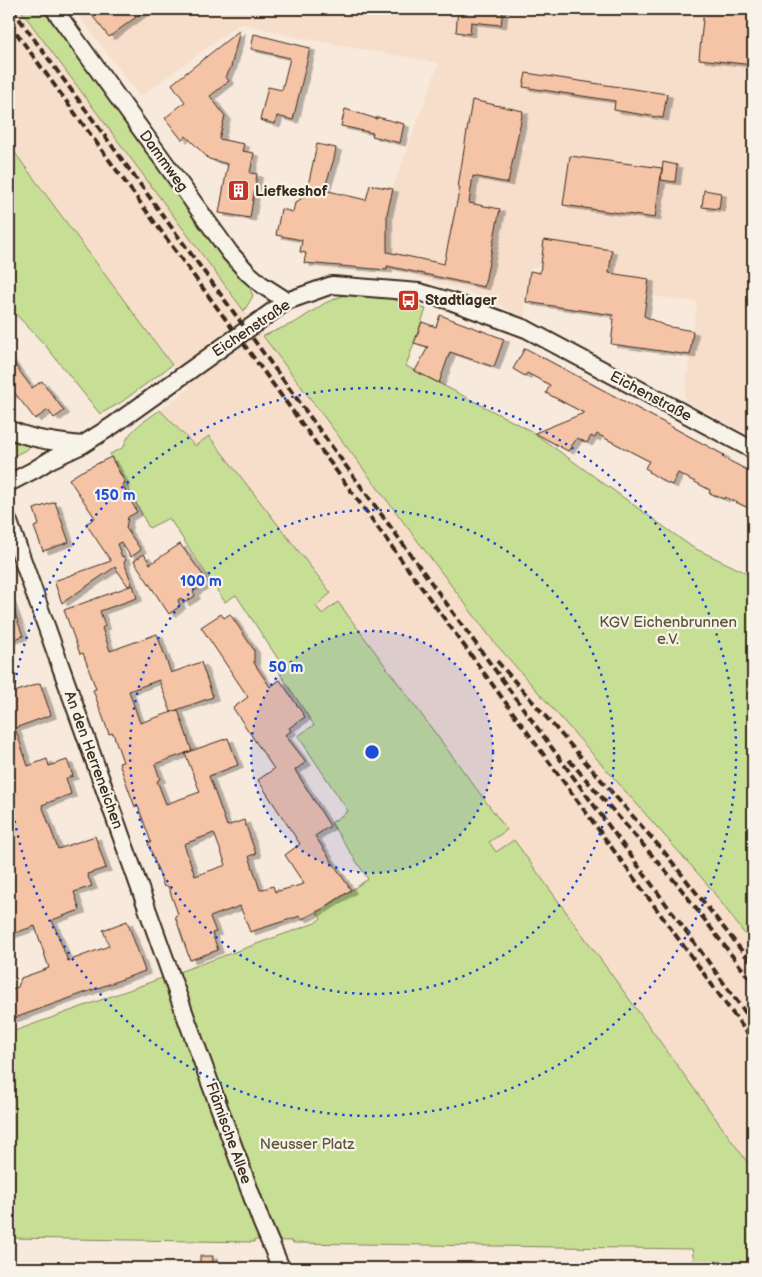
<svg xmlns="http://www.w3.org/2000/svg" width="762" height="1277" viewBox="0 0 762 1277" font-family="'Balsamiq Sans',sans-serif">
<defs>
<filter id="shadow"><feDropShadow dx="5.5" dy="3" stdDeviation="0" flood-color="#0004"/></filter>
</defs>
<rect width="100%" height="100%" fill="#f7e9db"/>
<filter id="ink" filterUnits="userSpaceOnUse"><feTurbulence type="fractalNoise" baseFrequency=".02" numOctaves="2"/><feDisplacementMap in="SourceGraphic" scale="10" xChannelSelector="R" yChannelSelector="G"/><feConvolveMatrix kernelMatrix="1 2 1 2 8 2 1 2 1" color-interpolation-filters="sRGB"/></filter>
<g filter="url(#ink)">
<!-- built -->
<path fill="#f6decb" d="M9 9H20L244 311 494 642 708 885 753 945V1170L514 840 496 853 489 843 507 829 338 603 322 614 316 605 330 593 209 437 196 446 160 410 190 388 9 145Z
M74 9H753V437L684 400 697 302 609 290 610 275 540 265 530 269 524 318 490 300 463 290 394 270H387V214L393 188 439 63 300 38 240 23 140 97Z"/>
<!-- green -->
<path fill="#c7df95" stroke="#81845a" d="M20 9H42L249 286 253 296 244 311Z
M9 145 172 365 120 403 100 414 45 345 9 307Z
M347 294 389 298 426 309 406 366 531 431 692 547 753 576V945L708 885 494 642 263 336 296 322 325 303Z
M160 410 195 446 209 436 331 593 316 606 322 614 338 602 507 830 489 842 496 852 514 840 753 1170V1268H695L692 1249 293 1243 292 1241 259 1240H254V1242L9 1238V1033L315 923 321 918 317 913 368 879 331 823 348 811 298 736 314 725 277 669 282 665 236 595 225 602 169 518 149 528 110 454 124 447C127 430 148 419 160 410Z
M9 441 28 446V449L9 458Z"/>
<!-- building -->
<path fill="#f5c3a5" stroke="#3b2a1e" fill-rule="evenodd" filter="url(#shadow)" d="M87 9H147L109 37Z
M458 9H503L501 25 471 22 470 34 456 32Z
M704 9H753V65L699 59Z
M240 30 231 67 226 77 229 81 210 96 225 116 219 139 244 144 242 151 254 153 250 173 257 174 250 218 219 213 228 164 209 159 186 136 182 140 165 118 185 102 172 84Z
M254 34 310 48 293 120 277 116 275 124 260 120 268 87 282 90 290 58 251 49Z
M526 73 667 94 663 118 614 110 615 101 523 87Z
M472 100 523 111 508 183 473 176 469 203 500 209 484 287 387 266V270L304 263 306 253 300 252 302 240 276 235 281 209 293 212 295 203 316 188 308 186 317 144 336 148 334 159 324 190 366 200 370 185 393 189 387 214V252L444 264 460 187H458Z
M345 109 377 119V117L404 124 400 143 372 136 373 133 341 126Z
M570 156 662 168 655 218 563 205Z
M663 162 677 165 675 182 661 180Z
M704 190 721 193 719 209 702 207Z
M544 240 612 250 609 273 649 279 644 316 665 326 693 331 690 355 611 344 614 319H612L613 315 526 302 530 271 540 273Z
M440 315 504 339 494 367 450 352 439 383 415 371 428 347 414 343 422 322 436 327Z
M525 348 724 455 722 457 753 473V510L725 497 724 499 709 493 710 490 678 473 672 485 665 482 649 472 650 471 645 468 649 461 597 434 595 438 591 436 587 443 577 438 568 451 535 433 584 413 546 393 550 385 527 373 525 376 513 369Z
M9 357 32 388 42 381 64 411 54 418 48 410 35 419 14 392 9 396Z
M111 457 125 483 122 484 137 512 128 517 126 528 141 550 131 557 121 542 117 544 122 557 123 556 126 560 124 562 132 584 128 586 115 567 62 603 54 581 111 561 86 524 95 518 69 479 80 472Z
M55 502 69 542 43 551 34 527 39 525 34 509Z
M180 544 208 582 193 592 195 596 184 603 181 598 178 600 180 606 169 614 134 561 144 554 150 564Z
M133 585 137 598 100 611 105 626 102 628 110 651 157 634 171 673 201 662 213 697 171 712 159 680 129 691 140 723 178 710 192 751 155 764 160 779 157 781 166 804 200 792 185 753 228 738 238 765 209 776 227 826 244 820 256 854 249 856 260 890 273 886 275 892 304 884 285 855 300 844 258 780 274 769 233 708 248 697 201 627 221 614 224 618 230 614 254 650V663L270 687 280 680 305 717 289 728 291 731 285 735 306 762 295 770 330 826 315 836 351 890 322 909 302 919 300 916 250 932 240 906 210 917 216 932 212 933 218 950 190 960 175 916 178 914 168 886 164 887 148 843 151 842 138 806 135 807 119 763 123 762 113 733 109 734 93 690 96 689 83 653 80 654 64 610ZM214 833 226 865 195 876 184 844Z
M9 600H10L23 636 9 641Z
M40 683 51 715 15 728 28 766 47 759 49 766 67 760 73 776 66 778 71 794 42 805 58 849 95 836 106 868 87 874 92 886 74 892 80 910 52 920 68 961 109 946 103 930 127 921 145 971 9 1020V990L18 987 21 978 49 968 35 926 9 935V694Z
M200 1256H213L212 1268H200Z"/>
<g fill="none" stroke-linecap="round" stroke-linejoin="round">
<defs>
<path id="street" d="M54 9 230 253 248 273 262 285 287 301
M9 429C32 440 57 442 82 445
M9 483 34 470 50 460 82 445 112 426 287 301 332 285 419 292 450 301 526 329 753 450
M9 522 188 1023 261 1221 281 1268"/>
</defs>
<!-- street casing -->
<use href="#street" stroke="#3b2a1e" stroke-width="20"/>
<!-- street -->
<use href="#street" stroke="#f7f3e8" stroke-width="16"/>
<!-- rail -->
<path stroke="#3b2a1e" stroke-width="4" stroke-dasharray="8 4" stroke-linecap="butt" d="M12 9 753 1023
M9 23 753 1041
M497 661 665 853 753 965
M569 760 678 885 753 983"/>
</g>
</g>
<!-- distance rings -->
<circle cx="372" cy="752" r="121" fill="#1d4ed8" fill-opacity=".12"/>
<g fill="none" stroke="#1d4ed8" stroke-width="2.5" stroke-dasharray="2.5 5">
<circle cx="372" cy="752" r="121"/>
<circle cx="372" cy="752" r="242"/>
<path d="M9 727A364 364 0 1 1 9 777"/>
</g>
<!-- icons -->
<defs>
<symbol id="building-square" viewBox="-11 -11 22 22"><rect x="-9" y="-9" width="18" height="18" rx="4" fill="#c8321e" stroke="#f7f3e8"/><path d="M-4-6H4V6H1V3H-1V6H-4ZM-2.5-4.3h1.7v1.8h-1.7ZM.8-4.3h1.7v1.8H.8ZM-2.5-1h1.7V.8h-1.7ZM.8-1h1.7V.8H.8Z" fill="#fff"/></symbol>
<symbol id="bus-square" viewBox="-11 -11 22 22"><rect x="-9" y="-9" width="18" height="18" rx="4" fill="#c8321e" stroke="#f7f3e8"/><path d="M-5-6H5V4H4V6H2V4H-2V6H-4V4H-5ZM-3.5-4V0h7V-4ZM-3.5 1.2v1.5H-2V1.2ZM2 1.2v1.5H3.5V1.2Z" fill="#fff"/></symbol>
</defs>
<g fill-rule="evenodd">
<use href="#building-square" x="226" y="178" width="25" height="25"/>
<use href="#bus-square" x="396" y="288" width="25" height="25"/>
</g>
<g text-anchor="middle" stroke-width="4.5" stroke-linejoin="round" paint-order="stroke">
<!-- street labels -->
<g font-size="15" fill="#3b2a1e" stroke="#f7f3e8">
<text transform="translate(164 161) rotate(54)" y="5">Dammweg</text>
<text transform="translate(251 328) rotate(-34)" y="5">Eichenstraße</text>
<text transform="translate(651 396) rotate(28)" y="5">Eichenstraße</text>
<text transform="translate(94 760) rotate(70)" y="5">An den Herreneichen</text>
<text transform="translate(229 1133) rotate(70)" y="5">Flämische Allee</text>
</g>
<!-- poi labels -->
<g font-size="15" font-weight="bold" fill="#3b2a1e" stroke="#f7f3e8" text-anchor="start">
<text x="255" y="196">Liefkeshof</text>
<text x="425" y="305">Stadtlager</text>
</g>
<!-- park labels -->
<g font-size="15" fill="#5e573c" stroke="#f7f3e8">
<text x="668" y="627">KGV Eichenbrunnen<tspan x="668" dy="17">e.V.</tspan></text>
<text x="307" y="1149">Neusser Platz</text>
</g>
</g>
<circle cx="372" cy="752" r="8" fill="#1d4ed8" stroke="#f7f3e8" stroke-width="2.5"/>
<g font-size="15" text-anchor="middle" font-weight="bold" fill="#1d4ed8" stroke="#f7f3e8" stroke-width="4.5" stroke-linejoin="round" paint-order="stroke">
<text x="115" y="500">150 m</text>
<text x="201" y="586">100 m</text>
<text x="286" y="672">50 m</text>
</g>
<!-- margin -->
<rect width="762" height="1277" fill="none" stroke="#f7f3e8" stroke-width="30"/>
<rect x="15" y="15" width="732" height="1247" fill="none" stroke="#3b2a1e" stroke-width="2" filter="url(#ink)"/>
</svg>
